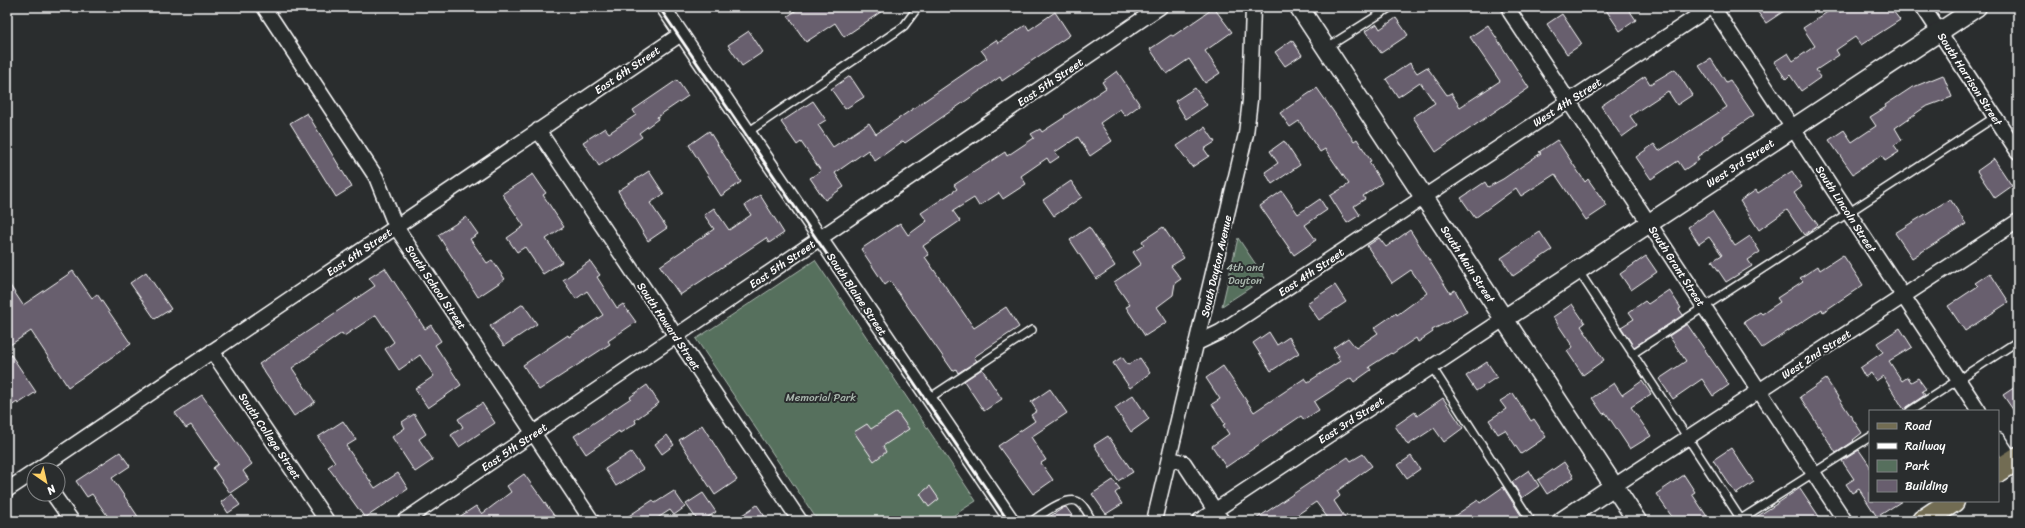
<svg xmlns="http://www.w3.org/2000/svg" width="2025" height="528" viewBox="0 0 2025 528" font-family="Sriracha,sans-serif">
<rect width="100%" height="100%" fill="#2a2d2e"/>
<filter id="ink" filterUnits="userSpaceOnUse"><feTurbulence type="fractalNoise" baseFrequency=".025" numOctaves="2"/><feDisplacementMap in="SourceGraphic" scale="8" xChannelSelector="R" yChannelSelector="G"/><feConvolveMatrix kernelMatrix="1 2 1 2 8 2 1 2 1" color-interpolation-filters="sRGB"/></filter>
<g filter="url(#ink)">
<!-- green -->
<path fill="#566f5d" stroke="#aab7ae" d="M1238 238 1265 278 1222 306Z
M815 260 976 501 945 521H818L696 339Z"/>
<!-- building -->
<path fill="#685e6e" stroke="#fff" d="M801 7H888L844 37 835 23 806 42 788 16Z
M1604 7H1627L1636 20 1620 31Z
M1754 7H1790L1766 23Z
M1835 7 1840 12 1848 7H1890L1900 20 1861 45 1855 37 1836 50 1839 55 1816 70 1821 77 1801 91 1790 75 1786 79 1774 62 1788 53 1793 61 1815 46 1803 28Z
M1214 8 1232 32 1205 51 1220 73 1205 83 1189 59 1167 74 1150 49 1171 35 1173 36Z
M1055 12 1070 35 1002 81 1000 77 905 143 903 141 875 161 868 150 835 173 844 187 825 200 810 178 821 171 801 142 797 145 781 122 813 101 826 120 818 125 833 147 869 123 876 134 987 58 981 50 996 40 998 43 1026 25 1029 30Z
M1562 14 1582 44 1567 54 1547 24Z
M1396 18 1408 35 1381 53 1365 31 1377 24 1380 29Z
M1488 25 1529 88 1436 152 1413 117 1435 103 1420 82 1398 97 1386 79 1410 63 1417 73 1427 67 1447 95 1451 93 1460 107 1500 81 1470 37Z
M749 31 763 52 742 66 728 45Z
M1292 40 1302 55 1285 66 1275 52Z
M1711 59 1726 82 1730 80 1754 115 1723 136 1724 138 1697 157 1699 160 1684 170 1678 161 1651 179 1636 157 1654 144 1659 151 1727 107 1699 66Z
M1675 69 1692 95 1677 105 1668 91 1630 116 1637 126 1622 137 1601 106 1645 76 1650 84Z
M1117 71 1140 105 1125 116 1120 109 1100 123 1112 141 1090 156 1078 137 1055 152 1059 157 1050 163 1047 158 1021 176 1026 184 1003 199 999 193 979 206 974 198 953 211 960 221 923 246 929 255 925 257 974 328 1006 307 1019 327 974 357 977 361 958 373 956 369 953 371 890 281 885 285 861 249 900 223 908 235 927 221 921 213 957 189 954 185 1005 152 1007 156 1034 138 1031 134 1040 129 1042 132 1065 117 1064 116 1106 88 1102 82Z
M1943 75 1952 97 1925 107 1895 128 1902 140 1894 145 1899 152 1885 161 1882 155 1853 174 1829 140 1844 130 1852 142 1876 126 1870 117 1886 107 1885 105 1911 88Z
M850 76 864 97 845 109 831 89Z
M677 80 688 96 657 117 658 119 639 133 642 137 599 166 583 142 605 128 609 133 636 115 633 110Z
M1195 88 1207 105 1186 119 1175 101Z
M1317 88 1354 141 1357 139 1371 161 1369 162 1382 183 1363 196 1365 199 1354 206 1360 215 1347 223 1330 196 1349 184 1325 149 1320 152 1299 121 1290 127 1280 113Z
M307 113 352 187 336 197 290 123Z
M1205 127 1215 142 1204 149 1209 156 1192 167 1177 146Z
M709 131 741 182 721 196 689 145Z
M1557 140 1585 182 1588 179 1607 206 1586 220 1555 174 1521 196 1516 188 1475 218 1461 198 1485 182 1488 187 1503 179 1541 153 1539 152Z
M1284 141 1300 165 1272 184 1265 172 1278 163 1270 151Z
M1994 159 2012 186 1995 198 1977 171Z
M649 171 664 194 650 203 667 228 648 241 618 191Z
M1792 171 1802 187 1794 193 1818 225 1804 235 1787 210 1759 230 1740 201 1756 190 1758 193Z
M533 174 546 193 543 195 564 227 546 239 562 262 543 274 525 247 517 252 507 238 524 226 502 194Z
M1071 181 1082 197 1054 216 1043 200Z
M1282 191 1298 214 1320 199 1327 210 1305 225 1316 240 1294 255 1260 206Z
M760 195 784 233 769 243 766 238 680 295 660 266 714 229 704 215 714 208 729 230 751 215 745 205Z
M1950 199 1966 224 1912 258 1895 233Z
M1712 211 1735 246 1750 236 1760 252 1748 260 1752 266 1726 282 1712 261 1722 255 1709 237 1699 244 1688 227Z
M466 217 478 234 470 239 487 263 492 260 505 279 478 297 438 235Z
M1089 227 1115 266 1096 279 1070 240Z
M1163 227 1184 258 1171 266 1181 279 1175 283 1173 295 1157 307 1167 322 1145 336 1126 307 1130 305 1114 282 1141 264 1133 252 1144 245 1142 241Z
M1410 230 1450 293 1455 290 1467 312 1432 330 1433 332 1418 342 1416 338 1392 354 1391 353 1369 367 1371 370 1354 382 1351 378 1314 402 1319 410 1304 420 1301 416 1226 467 1212 446 1229 434 1223 425 1225 424 1212 404 1220 399 1206 378 1223 366 1254 412 1305 378 1308 382 1340 361 1337 357 1339 356 1333 348 1348 338 1356 348 1378 333 1374 328 1396 313 1397 315 1427 293 1411 270 1392 283 1367 246 1379 238 1386 247Z
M1540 232 1552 250 1513 276 1501 258Z
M1843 255 1863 285 1823 312 1822 309 1762 348 1744 322 1760 312 1762 314 1780 302 1777 298 1803 281 1800 278 1818 266 1820 270Z
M1646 256 1657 272 1631 290 1620 274Z
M590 261 600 275 597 277 617 308 623 304 636 322 608 341 610 344 539 390 523 365 568 335 569 337 603 315 587 291 576 299 563 280Z
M385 268 425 329 431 325 441 341 435 345 461 385 428 408 415 389 434 376 420 355 399 370 385 349 394 342 376 315 344 336 342 333 292 368 315 402 294 416 259 364 375 286 369 278Z
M73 271 92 298 97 294 131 344 68 387 31 331 7 347V281L23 305Z
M146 272 171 309 155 319 130 283Z
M1990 273 2009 302 1965 331 1948 306 1978 286 1975 283Z
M1335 285 1346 302 1319 320 1307 303Z
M1669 290 1681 308 1679 309 1683 315 1634 347 1621 327 1634 319 1629 312 1645 301 1648 304Z
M523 304 537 324 504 346 490 326Z
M1572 304 1585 323 1581 326 1604 360 1583 375 1567 351 1573 347 1553 317Z
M1687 324 1729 385 1713 396 1702 379 1673 399 1659 379 1686 361 1669 336Z
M1900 328 1912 347 1889 361 1902 381 1908 377 1911 382 1918 378 1926 389 1922 391 1925 395 1907 407 1905 411 1883 376 1876 381 1871 373 1865 377 1860 368 1883 352 1877 343Z
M1269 332 1277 345 1289 337 1299 353 1271 371 1253 343Z
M7 349 36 392 18 404 17 402 7 409Z
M1122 357 1128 365 1140 358 1150 373 1130 388 1113 363Z
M1487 362 1497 377 1476 391 1466 376Z
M982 369 1002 399 984 411 964 381Z
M1826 379 1862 433 1853 440 1854 441 1836 453 1800 397Z
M1642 381 1651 394 1631 407 1651 436 1630 449 1606 413 1603 414 1592 398 1614 383 1622 395Z
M647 385 659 403 635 420 636 423 620 433 619 431 586 454 574 436 631 398 630 397Z
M2018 385V417L2003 395Z
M1050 389 1067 413 1031 437 1046 460 1041 463 1053 480 1033 494 998 446 1035 421 1031 415 1037 411 1031 402Z
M1513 393 1531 421 1534 419 1546 437 1521 454 1505 430 1498 434 1489 420 1506 409 1500 401Z
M202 395 252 464 243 471 249 480 230 493 213 468 218 464 191 425 186 428 175 413Z
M1133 395 1149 419 1131 432 1115 408Z
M1443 398 1463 428 1444 442 1434 428 1408 445 1395 426 1415 412 1417 416Z
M482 403 495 423 459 447 451 435 463 427 458 419Z
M897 412 909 429 883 446 886 452 874 461 854 432 867 424 871 429Z
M414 414 426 434 419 439 433 460 415 472 392 437 405 428 402 422Z
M343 421 356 440 346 446 375 488 398 473 408 489 365 518 328 467 335 462 318 437Z
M702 425 737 480 715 495 679 440Z
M667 435 674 445 662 454 655 444Z
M1108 436 1133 472 1118 481 1094 445Z
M1731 448 1754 482 1736 494 1713 460Z
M1859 450 1870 466V501H1902L1877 517 1859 489 1852 493 1846 484 1854 479 1842 461Z
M120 452 130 466 112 478 141 521H111L92 494 87 497 76 481Z
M631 452 643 469 616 486 605 469Z
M1363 454 1372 466 1337 491 1340 496 1334 501 1347 521H1330L1316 502 1288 521H1253L1348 457 1351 461Z
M1411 456 1420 469 1407 478 1398 465Z
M1564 462 1574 477 1547 494 1538 480Z
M1529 470 1539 486 1522 498 1512 482Z
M524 474 558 521H453L476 506 482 514 511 492 507 486Z
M1684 475 1695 492 1692 494 1710 521H1675L1656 494Z
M1113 480 1120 489 1115 493 1122 504 1106 514 1092 494Z
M930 486 939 499 929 507 920 494Z
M1503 487 1522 517 1517 521H1447L1478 500 1480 503Z
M1800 488 1822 521H1750L1775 505Z
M674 491 685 507 674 515 670 510 653 521H621L653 500 655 503Z
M703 493 716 512 702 521H698L686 504Z
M232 494 240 505 228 513 221 502Z
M757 505 768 521H733Z
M1066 507 1076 521H1043L1063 508Z"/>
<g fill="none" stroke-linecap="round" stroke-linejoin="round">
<defs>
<path id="service" d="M1326 48 1391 7
M748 132 897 31 904 26 918 7
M1578 270 1742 521
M1632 354 1995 117
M1432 367 1531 521
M928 399 1032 330
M1910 411 2018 341
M1741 519 1870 437
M1032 521C1041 515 1069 493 1080 503 1085 507 1089 515 1092 521"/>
<path id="minor" d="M264 7 376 177 396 227 592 521
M663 7 1012 521
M1713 7 1979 411
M1923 7 2018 152
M1510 12 1845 521
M538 130 800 521
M1197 343 1220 332 1711 7
M212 351 327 521
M1998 440 2017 468
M1169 458 1184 463 1222 521
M37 470 681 34
M1614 486 2018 221
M7 490 34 472
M53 494 72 521
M404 521 1160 7
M1154 521 1246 134 1250 100 1253 7
M1199 521 1504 319"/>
<path id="tertiary" d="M1299 7 1637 521
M1504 319 1977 7
M1562 521 1614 486"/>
<path id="primary" d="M1998 471 2018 458
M1923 521 1953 501"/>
</defs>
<!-- service casing -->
<use href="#service" stroke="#fff" stroke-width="10"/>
<!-- minor casing -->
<use href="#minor" stroke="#fff" stroke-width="17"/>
<!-- tertiary casing -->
<use href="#tertiary" stroke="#fff" stroke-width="21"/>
<!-- primary casing -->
<use href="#primary" stroke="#fff" stroke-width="25"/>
<!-- service -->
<use href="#service" stroke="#2a2d2e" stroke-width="7"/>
<!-- minor -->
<use href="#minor" stroke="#2a2d2e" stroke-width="14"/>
<!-- tertiary -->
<use href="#tertiary" stroke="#2a2d2e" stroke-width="18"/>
<!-- primary -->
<use href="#primary" stroke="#726c52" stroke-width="22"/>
<!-- rail -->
<path stroke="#fff" stroke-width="3" d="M659 7 1008 521"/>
</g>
</g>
<g text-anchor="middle" stroke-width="4" stroke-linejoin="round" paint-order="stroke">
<!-- street labels -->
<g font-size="11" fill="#fff" stroke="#2a2d2e">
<text transform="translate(627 70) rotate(-34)" y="4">East 6th Street</text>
<text transform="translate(1970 79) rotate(57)" y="4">South Harrison Street</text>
<text transform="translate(1050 82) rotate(-34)" y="4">East 5th Street</text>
<text transform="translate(1567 102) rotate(-33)" y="4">West 4th Street</text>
<text transform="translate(1740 163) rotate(-33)" y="4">West 3rd Street</text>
<text transform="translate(1846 209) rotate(57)" y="4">South Lincoln Street</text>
<text transform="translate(359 252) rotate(-34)" y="4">East 6th Street</text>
<text transform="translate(782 264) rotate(-34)" y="4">East 5th Street</text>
<text transform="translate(1468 264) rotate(57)" y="4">South Main Street</text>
<text transform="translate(1216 266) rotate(-77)" y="4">South Dayton Avenue</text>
<text transform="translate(1677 266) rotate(57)" y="4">South Grant Street</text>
<text transform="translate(1311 272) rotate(-34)" y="4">East 4th Street</text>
<text transform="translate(436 287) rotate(56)" y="4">South School Street</text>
<text transform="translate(857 294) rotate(56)" y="4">South Blaine Street</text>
<text transform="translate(669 326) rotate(56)" y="4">South Howard Street</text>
<text transform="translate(1816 354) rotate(-33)" y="4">West 2nd Street</text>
<text transform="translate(1351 420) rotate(-33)" y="4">East 3rd Street</text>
<text transform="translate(270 436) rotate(56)" y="4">South College Street</text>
<text transform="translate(514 447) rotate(-34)" y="4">East 5th Street</text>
</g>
<!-- park labels -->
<g font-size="11" fill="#aab7ae" stroke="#2a2d2e">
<text x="1245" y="271">4th and<tspan x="1245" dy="13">Dayton</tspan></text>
<text x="821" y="401">Memorial Park</text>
</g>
</g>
<!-- margin -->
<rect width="2025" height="528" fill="none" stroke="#2a2d2e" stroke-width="24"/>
<rect x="12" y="12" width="2001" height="504" fill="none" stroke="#fff" stroke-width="1.5" filter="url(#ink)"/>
<!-- legend -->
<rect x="1869" y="410" width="130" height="92" fill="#2a2d2e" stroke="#7f8182"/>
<rect x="1877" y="423" width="20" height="6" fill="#726c52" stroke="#7f8182"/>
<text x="1905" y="430" font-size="12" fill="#ffffff">Road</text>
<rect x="1877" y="443" width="20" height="6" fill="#ffffff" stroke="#7f8182"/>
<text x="1905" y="450" font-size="12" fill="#ffffff">Railway</text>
<rect x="1877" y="460" width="20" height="12" fill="#566f5d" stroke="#7f8182"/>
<text x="1905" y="470" font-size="12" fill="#ffffff">Park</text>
<rect x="1877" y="480" width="20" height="12" fill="#685e6e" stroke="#7f8182"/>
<text x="1905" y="490" font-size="12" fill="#ffffff">Building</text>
<!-- north arrow -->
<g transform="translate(46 482) rotate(146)"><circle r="19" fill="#2a2d2e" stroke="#7f8182"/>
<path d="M0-3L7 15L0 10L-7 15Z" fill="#ffd166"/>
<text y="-6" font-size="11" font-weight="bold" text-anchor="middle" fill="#ffffff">N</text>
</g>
</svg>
